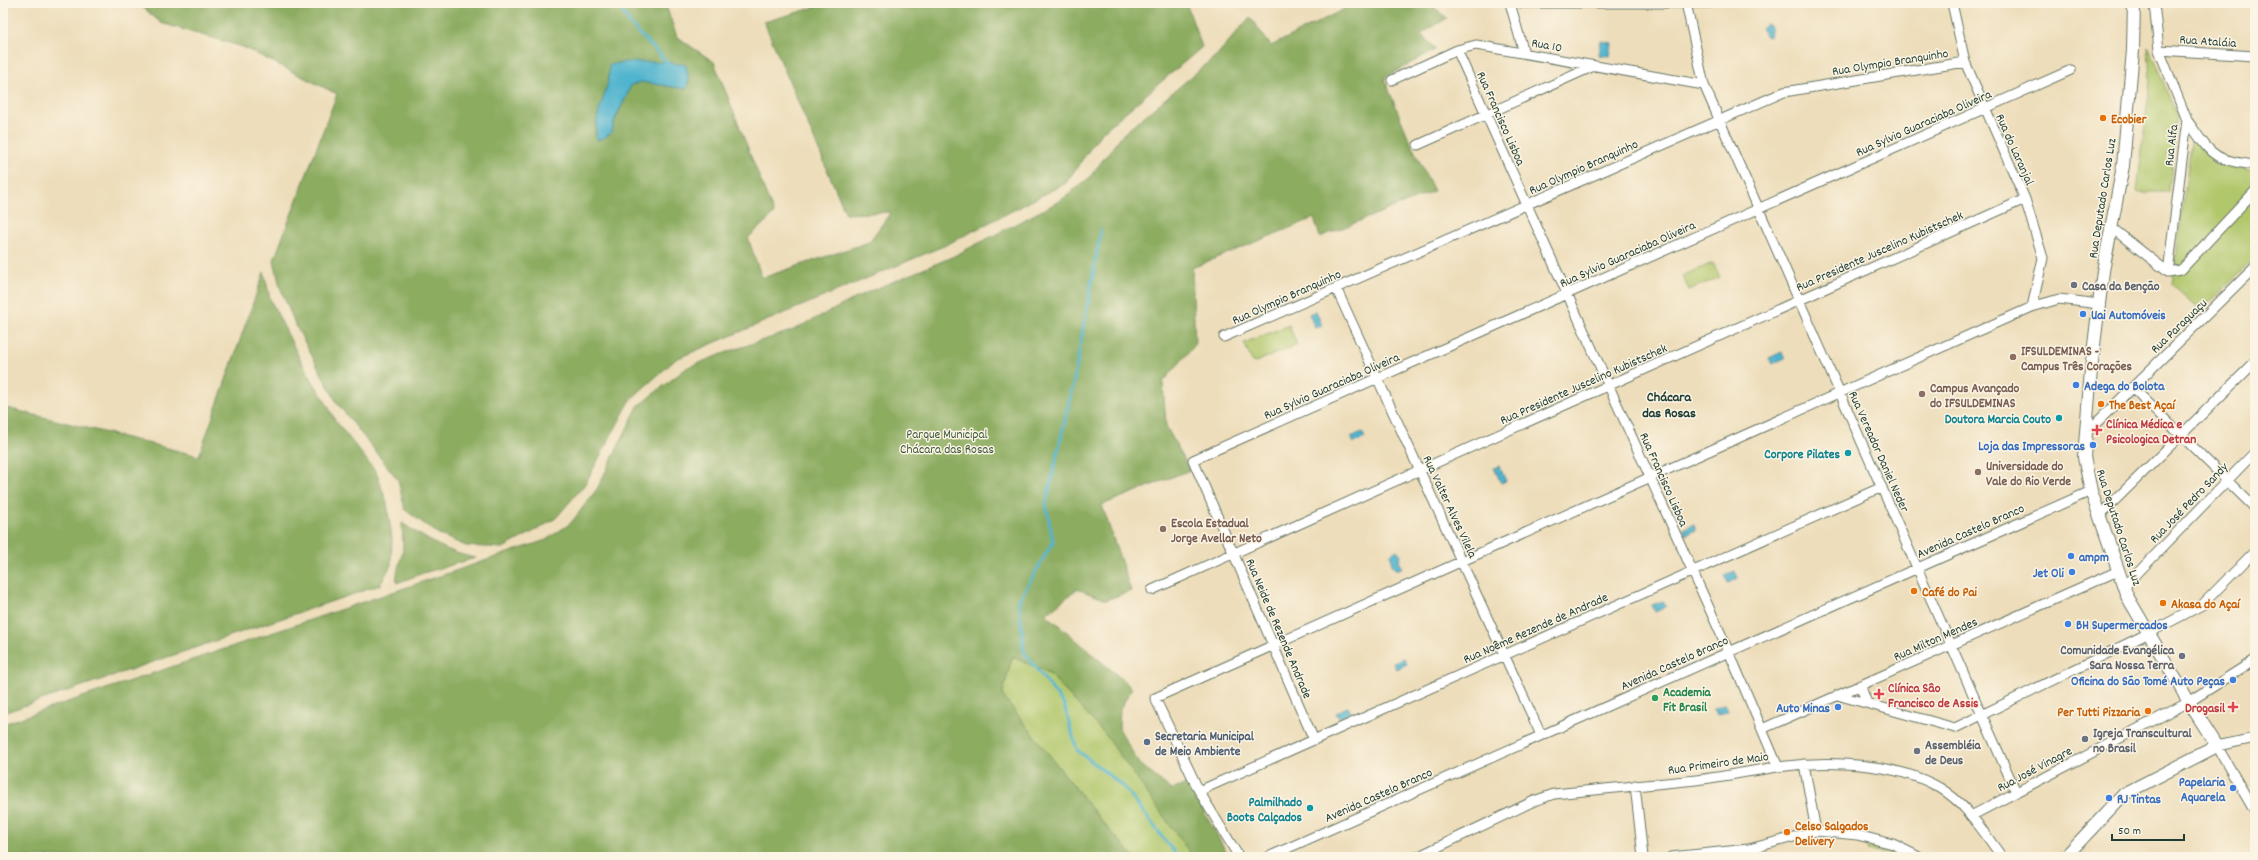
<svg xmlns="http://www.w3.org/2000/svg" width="2258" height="860" viewBox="0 0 2258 860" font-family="Dekko,sans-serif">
<rect width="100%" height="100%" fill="#fcf5e5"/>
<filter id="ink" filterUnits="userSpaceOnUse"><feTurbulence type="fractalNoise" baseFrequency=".025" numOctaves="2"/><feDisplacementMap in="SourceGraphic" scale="8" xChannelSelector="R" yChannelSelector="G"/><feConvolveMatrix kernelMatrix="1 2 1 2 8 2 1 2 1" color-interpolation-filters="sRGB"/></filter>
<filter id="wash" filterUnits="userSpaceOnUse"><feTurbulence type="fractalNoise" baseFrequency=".012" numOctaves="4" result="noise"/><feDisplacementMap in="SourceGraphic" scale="16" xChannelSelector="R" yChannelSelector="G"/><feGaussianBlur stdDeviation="0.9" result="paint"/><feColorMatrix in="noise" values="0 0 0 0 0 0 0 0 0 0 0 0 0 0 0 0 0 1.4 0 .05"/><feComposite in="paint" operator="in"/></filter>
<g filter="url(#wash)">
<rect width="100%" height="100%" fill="#edddba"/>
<!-- green -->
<path fill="#b1c76c" stroke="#688250" d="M2148 46 2177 115 2169 192H2137L2150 81Z
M2192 136C2216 164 2218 165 2255 170V258L2201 311 2172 285Z
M1713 263 1720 277 1689 290 1682 276Z
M1289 325 1297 345 1253 363 1244 343Z
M1012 657 1049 673 1105 734 1193 857H1134L1102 822 1002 695Z
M1870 842 1896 850 1910 857 1867 851Z"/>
<!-- forest -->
<path fill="#8cac60" stroke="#56744a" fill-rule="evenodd" d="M138 3H665L677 37 714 62 774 214 748 238 762 278 869 242 891 212 846 214 764 22 816 7 814 3H1186L1202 47 1101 133 1066 183 946 245 676 359 631 399 585 484 556 518 540 528 503 548 466 546 440 535 405 510 398 480 337 403 295 324 280 287 274 260 337 94 243 47 161 23ZM610 65 686 89 642 82 631 85C626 101 615 115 612 132L595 134 596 124 610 79Z
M1356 3H1429L1447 18 1421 34 1436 49 1384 78 1411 144 1434 191 1320 237 1314 218 1192 268 1195 345 1163 382 1166 426 1190 470 1102 505 1131 591 1106 600 1077 589 1046 614 1132 688 1120 709 1119 728 1139 764 1172 790 1188 783 1229 857H1193L1105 734 1049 673 1012 657 1002 695 1102 822 1134 857H3V724L546 540 571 523 597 489 638 406 688 367 733 350 791 331 868 292 952 257 1060 201 1089 178 1122 135 1217 55 1250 17 1271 46Z
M264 272 270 299 302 363 328 406 335 420 376 472 387 503 392 539 391 565 380 585 3 713V407L199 456Z
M402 523C426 539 447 553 476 558L423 573 397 583C395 573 402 559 403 548 403 540 402 531 402 523Z"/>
<!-- water -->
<path fill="#4fb4ce" stroke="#377881" d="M1765 24H1768L1771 29 1770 37 1766 36 1761 28Z
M1601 41 1612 43 1610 56 1599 55Z
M626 62H667L686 65 689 81 686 89 642 82 631 85C626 101 614 115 612 132L604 138 597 140C591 116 611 91 609 65Z
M1316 311 1322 326 1315 328 1309 314Z
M1782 352 1785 358 1772 364 1769 358Z
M1362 432 1365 438 1354 443 1351 437Z
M1499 466 1506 481 1501 483 1494 468Z
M1694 524 1696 530 1686 535 1683 529Z
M1397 550 1401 555 1399 561 1402 567 1400 569H1395L1392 566 1391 554Z
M1735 571 1738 578 1728 583 1725 575Z
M1663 601 1666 607 1655 612 1652 605Z
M1404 658 1407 664 1396 669 1393 663Z
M1725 704 1728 711 1717 715 1714 709Z
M1347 707 1350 712 1339 718 1336 713Z"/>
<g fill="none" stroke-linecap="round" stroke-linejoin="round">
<!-- stream -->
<path stroke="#4fb4ce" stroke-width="3" d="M617 3 630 24 667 62
M1101 230 1074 380 1046 504 1053 542 1019 600 1024 652 1064 705 1077 750 1123 786 1178 857"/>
</g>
</g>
<g filter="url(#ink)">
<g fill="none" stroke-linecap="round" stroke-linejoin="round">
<defs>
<path id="minor" d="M1510 3 1524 53
M1522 3H1710
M1686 3 1704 85 2016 792
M1952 3 1965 62 2025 199 2043 258 2032 307
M2154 3 2159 50 2187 120 2168 272
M1457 50 1729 652 1778 767
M2159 50 2255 56
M1392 80 1457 50 1476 45 1704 85
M2187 120C2212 155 2211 160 2255 165
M1418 145 1594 66
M2112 228 2168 272 2181 270 2255 191
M1336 288 1541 735
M1224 337 1784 92 1965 62
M2132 387 2255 508
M2085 434 2255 267
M2099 516 2255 362
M2124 587 2255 452
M1152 590 2025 199
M1860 685 1867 703
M1837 695 1955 728 2149 633 2202 605 2255 551
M1762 729 2118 571
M2255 738 2217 746 2255 812
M1314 740 1193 460 2071 70
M1804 764 1816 831
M1635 785 1643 857
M1199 791 1882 487
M1971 816 2189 702 2255 660
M1239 857 1199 791 1155 698 2032 307 2059 299 2099 304
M1268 857 2091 491
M1417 857 1534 801 1554 794C1601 789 1649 785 1696 780 1723 777 1750 771 1777 767 1826 760 1896 762 1940 788 1967 804 1983 832 2002 857
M1671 857 1749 849 1816 831 1857 835 1893 844 1919 857"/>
<path id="major" d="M2065 857 2124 794 2217 746 2189 702 2127 596 2091 491 2084 457 2091 370 2103 271 2123 166 2133 50 2134 3"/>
</defs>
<!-- minor casing -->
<use href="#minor" stroke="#677563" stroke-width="11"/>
<!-- major casing -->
<use href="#major" stroke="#677563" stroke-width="14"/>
<!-- minor -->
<use href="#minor" stroke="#fff" stroke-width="9"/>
<!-- major -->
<use href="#major" stroke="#fff" stroke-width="12"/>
</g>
</g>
<!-- markers -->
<g fill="#e8710a" stroke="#fcf5e5" stroke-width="1.5">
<circle cx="2103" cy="118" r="4"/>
<circle cx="2101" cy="404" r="4"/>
<circle cx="1914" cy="591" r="4"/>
<circle cx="2163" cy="603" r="4"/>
<circle cx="2148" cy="711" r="4"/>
<circle cx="1787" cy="832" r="4"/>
</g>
<g fill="#6b7280" stroke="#fcf5e5" stroke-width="1.5">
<circle cx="2074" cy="285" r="4"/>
<circle cx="2182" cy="656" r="4"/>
<circle cx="2085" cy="739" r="4"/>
<circle cx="1917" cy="751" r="4"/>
</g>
<g fill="#3f7fe0" stroke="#fcf5e5" stroke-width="1.5">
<circle cx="2083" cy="314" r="4"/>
<circle cx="2076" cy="385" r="4"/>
<circle cx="2093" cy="445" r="4"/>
<circle cx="2071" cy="556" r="4"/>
<circle cx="2072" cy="572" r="4"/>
<circle cx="2068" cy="624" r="4"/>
<circle cx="2233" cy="680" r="4"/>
<circle cx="1838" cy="707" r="4"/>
<circle cx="2233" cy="788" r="4"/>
<circle cx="2109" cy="798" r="4"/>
</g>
<g fill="#8d6e63" stroke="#fcf5e5" stroke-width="1.5">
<circle cx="2013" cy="357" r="4"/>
<circle cx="1922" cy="394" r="4"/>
<circle cx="1978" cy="472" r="4"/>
<circle cx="1163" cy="529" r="4"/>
</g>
<g fill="#0f9aa8" stroke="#fcf5e5" stroke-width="1.5">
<circle cx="2059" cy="418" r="4"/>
<circle cx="1848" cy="453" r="4"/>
<circle cx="1310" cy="808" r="4"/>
</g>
<g fill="#e0444e" stroke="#fcf5e5" stroke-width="1.5">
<path d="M2095 424h4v4h4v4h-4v4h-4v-4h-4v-4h4z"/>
<path d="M1877 688h4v4h4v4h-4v4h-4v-4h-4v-4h4z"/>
<path d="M2231 701h4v4h4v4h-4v4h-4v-4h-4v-4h4z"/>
</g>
<circle fill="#2e9e5b" stroke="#fcf5e5" stroke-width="1.5" cx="1655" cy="698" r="4"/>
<circle fill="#5c6f8a" stroke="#fcf5e5" stroke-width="1.5" cx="1147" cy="742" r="4"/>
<g text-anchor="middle" stroke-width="3" stroke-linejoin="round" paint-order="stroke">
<!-- street labels -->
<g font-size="13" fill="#1f3d34" stroke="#fcf5e5">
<text transform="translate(2208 40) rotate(4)" y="5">Rua Ataláia</text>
<text transform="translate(1547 44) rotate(10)" y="5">Rua 10</text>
<text transform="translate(1890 61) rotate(-9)" y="5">Rua Olympio Branquinho</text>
<text transform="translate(1502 118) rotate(66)" y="5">Rua Francisco Lisboa</text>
<text transform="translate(1923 122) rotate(-24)" y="5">Rua Sylvio Guaraciaba Oliveira</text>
<text transform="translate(2170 145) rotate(-83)" y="5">Rua Alfa</text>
<text transform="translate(2016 149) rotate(66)" y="5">Rua do Laranjal</text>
<text transform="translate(1583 166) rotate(-24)" y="5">Rua Olympio Branquinho</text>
<text transform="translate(2101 198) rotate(-81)" y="5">Rua Deputado Carlos Luz</text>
<text transform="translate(1879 250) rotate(-24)" y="5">Rua Presidente Juscelino Kubistschek</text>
<text transform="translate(1627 253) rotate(-24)" y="5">Rua Sylvio Guaraciaba Oliveira</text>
<text transform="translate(1286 296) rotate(-24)" y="5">Rua Olympio Branquinho</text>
<text transform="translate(2178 325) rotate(-44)" y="5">Rua Paraguaçu</text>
<text transform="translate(1583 383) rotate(-24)" y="5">Rua Presidente Juscelino Kubistschek</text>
<text transform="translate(1331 385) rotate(-24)" y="5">Rua Sylvio Guaraciaba Oliveira</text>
<text transform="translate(1880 451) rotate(66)" y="5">Rua Vereador Daniel Neder</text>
<text transform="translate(1665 479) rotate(66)" y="5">Rua Francisco Lisboa</text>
<text transform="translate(2188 502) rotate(-46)" y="5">Rua José Pedro Sandy</text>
<text transform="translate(1451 506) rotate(65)" y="5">Rua Valter Alves Vilela</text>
<text transform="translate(2120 527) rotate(72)" y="5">Rua Deputado Carlos Luz</text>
<text transform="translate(1970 530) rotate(-24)" y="5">Avenida Castelo Branco</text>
<text transform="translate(1535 627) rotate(-24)" y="5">Rua Noême Rezende de Andrade</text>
<text transform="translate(1280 628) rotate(67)" y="5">Rua Neide de Rezende Andrade</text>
<text transform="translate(1935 638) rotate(-24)" y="5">Rua Milton Mendes</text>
<text transform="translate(1674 662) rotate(-24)" y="5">Avenida Castelo Branco</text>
<text transform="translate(1718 762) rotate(-8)" y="5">Rua Primeiro de Maio</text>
<text transform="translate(2034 768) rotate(-28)" y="5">Rua José Vinagre</text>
<text transform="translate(1378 794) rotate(-24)" y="5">Avenida Castelo Branco</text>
</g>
<!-- food labels -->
<g font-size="13" font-weight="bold" fill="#c56008" stroke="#fcf5e5" text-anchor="start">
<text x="2111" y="123">Ecobier</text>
<text x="2109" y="409">The Best Açaí</text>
<text x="1922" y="596">Café do Pai</text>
<text x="2171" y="608">Akasa do Açaí</text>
<text x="2140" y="716" text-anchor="end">Per Tutti Pizzaria</text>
<text x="1795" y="830">Celso Salgados<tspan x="1795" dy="15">Delivery</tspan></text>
</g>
<!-- worship labels -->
<g font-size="13" font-weight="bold" fill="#5b616d" stroke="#fcf5e5" text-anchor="start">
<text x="2082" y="290">Casa da Benção</text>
<text x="2174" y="654" text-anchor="end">Comunidade Evangélica<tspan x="2174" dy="15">Sara Nossa Terra</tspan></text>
<text x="2093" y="737">Igreja Transcultural<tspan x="2093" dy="15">no Brasil</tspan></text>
<text x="1925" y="749">Assembléia<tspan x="1925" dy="15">de Deus</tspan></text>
</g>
<!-- shop labels -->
<g font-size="13" font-weight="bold" fill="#366cbe" stroke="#fcf5e5" text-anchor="start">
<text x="2091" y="319">Uai Automóveis</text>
<text x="2084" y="390">Adega do Bolota</text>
<text x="2085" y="450" text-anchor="end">Loja das Impressoras</text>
<text x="2079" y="561">ampm</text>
<text x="2064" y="577" text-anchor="end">Jet Oli</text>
<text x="2076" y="629">BH Supermercados</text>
<text x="2225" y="685" text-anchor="end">Oficina do São Tomé Auto Peças</text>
<text x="1830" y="712" text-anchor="end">Auto Minas</text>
<text x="2225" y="786" text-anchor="end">Papelaria<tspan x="2225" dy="15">Aquarela</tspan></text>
<text x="2117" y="803">RJ Tintas</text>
</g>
<!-- education labels -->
<g font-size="13" font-weight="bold" fill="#785e54" stroke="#fcf5e5" text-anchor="start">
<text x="2021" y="355">IFSULDEMINAS -<tspan x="2021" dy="15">Campus Três Corações</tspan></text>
<text x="1930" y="392">Campus Avançado<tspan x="1930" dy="15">do IFSULDEMINAS</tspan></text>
<text x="1986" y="470">Universidade do<tspan x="1986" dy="15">Vale do Rio Verde</tspan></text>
<text x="1171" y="527">Escola Estadual<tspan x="1171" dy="15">Jorge Avellar Neto</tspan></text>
</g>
<!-- culture labels -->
<g font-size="13" font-weight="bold" fill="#0d838f" stroke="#fcf5e5" text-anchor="end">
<text x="2051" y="423">Doutora Marcia Couto</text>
<text x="1840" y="458">Corpore Pilates</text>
<text x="1302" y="806">Palmilhado<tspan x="1302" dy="15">Boots Calçados</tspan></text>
</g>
<!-- health labels -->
<g font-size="13" font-weight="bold" fill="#be3a42" stroke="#fcf5e5" text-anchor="start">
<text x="2106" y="428">Clínica Médica e<tspan x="2106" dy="15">Psicologica Detran</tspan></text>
<text x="1888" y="692">Clínica Sâo<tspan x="1888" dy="15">Francisco de Assis</tspan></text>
<text x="2225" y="712" text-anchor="end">Drogasil</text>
</g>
<!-- park labels -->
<g font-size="13" fill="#3c593f" stroke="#fcf5e5">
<text x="947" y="438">Parque Municipal<tspan x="947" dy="15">Chácara das Rosas</tspan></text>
</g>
<!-- leisure labels -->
<g font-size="13" font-weight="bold" fill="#27864d" stroke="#fcf5e5" text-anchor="start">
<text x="1663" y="696">Academia<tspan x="1663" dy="15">Fit Brasil</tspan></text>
</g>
<!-- service labels -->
<g font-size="13" font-weight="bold" fill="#4e5e75" stroke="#fcf5e5" text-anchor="start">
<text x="1155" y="740">Secretaria Municipal<tspan x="1155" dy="15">de Meio Ambiente</tspan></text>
</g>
<!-- neighbourhood labels -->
<g font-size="14" font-weight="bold" fill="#1f3d34" stroke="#fcf5e5">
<text x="1669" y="401">Chácara<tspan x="1669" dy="16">das Rosas</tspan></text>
</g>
</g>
<!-- margin -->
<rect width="2258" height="860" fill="none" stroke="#fcf5e5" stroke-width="16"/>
<!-- scale -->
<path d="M2112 834v6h72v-6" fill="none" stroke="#1f3d34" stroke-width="2"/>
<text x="2118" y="834" font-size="12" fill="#1f3d34" stroke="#fcf5e5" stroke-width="3" paint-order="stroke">50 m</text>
</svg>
